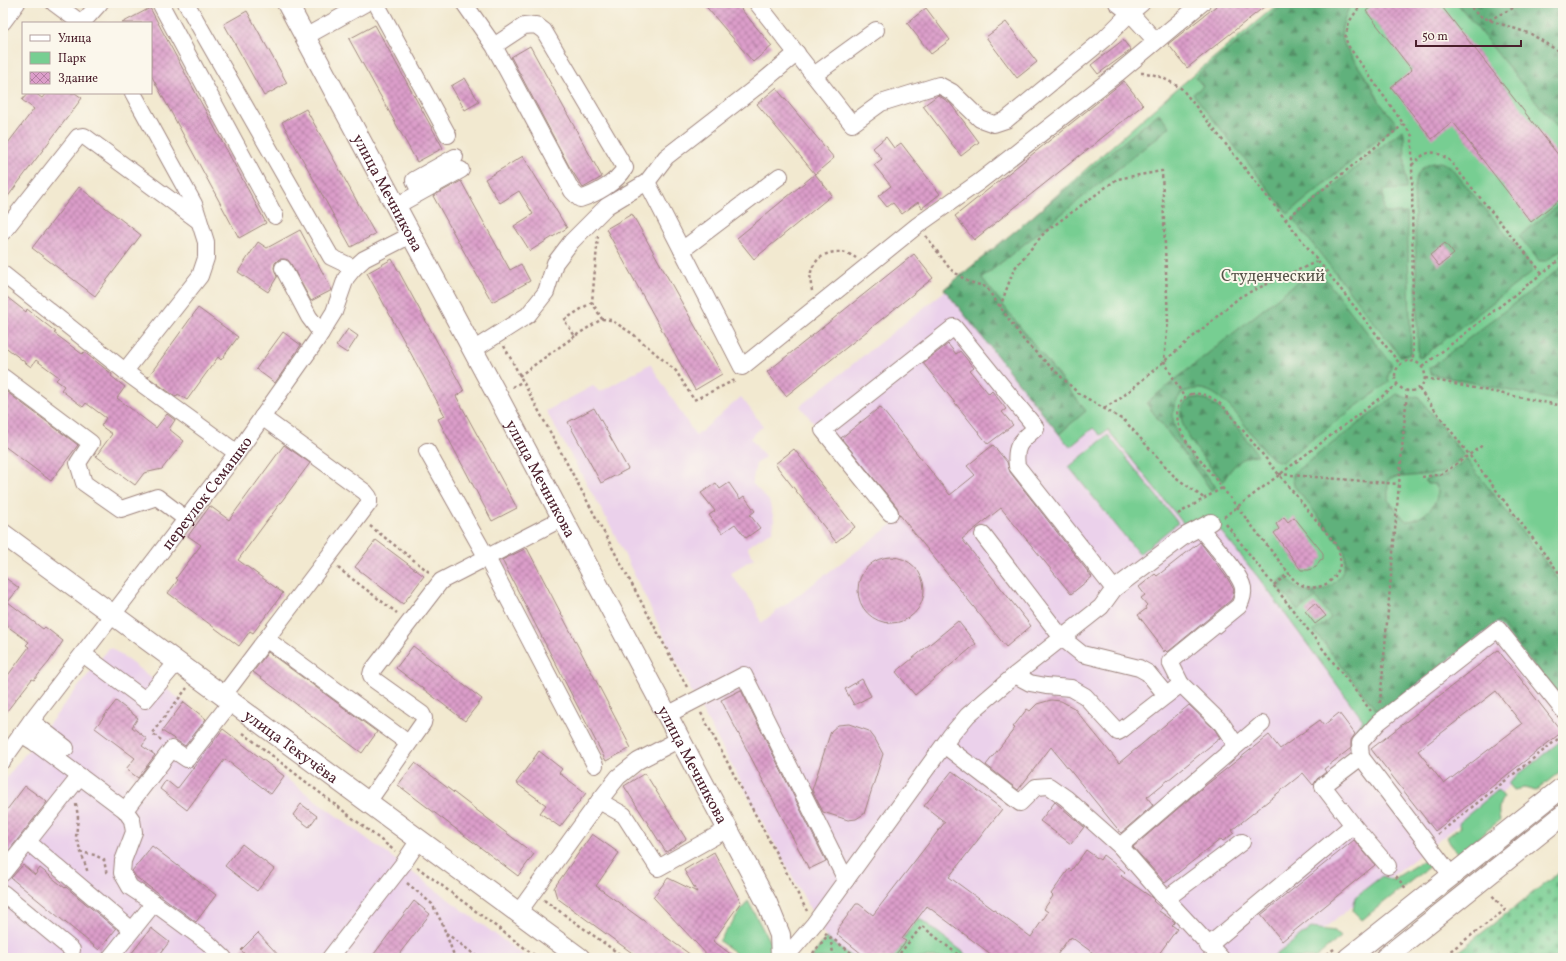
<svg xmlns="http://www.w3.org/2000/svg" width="1566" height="961" viewBox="0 0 1566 961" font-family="Vollkorn,serif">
<defs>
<pattern id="forest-firs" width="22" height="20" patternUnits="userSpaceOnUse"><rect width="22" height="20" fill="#61b17c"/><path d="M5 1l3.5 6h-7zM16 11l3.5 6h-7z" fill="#528f66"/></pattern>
<pattern id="cemetery-stones" width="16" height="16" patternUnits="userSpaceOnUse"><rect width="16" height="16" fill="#77ce92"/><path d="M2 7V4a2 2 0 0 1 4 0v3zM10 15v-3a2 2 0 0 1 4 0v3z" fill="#68b07e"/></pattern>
<pattern id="building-cross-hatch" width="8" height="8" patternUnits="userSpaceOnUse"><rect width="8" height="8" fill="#dc9eca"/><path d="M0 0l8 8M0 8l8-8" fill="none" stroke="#b480a4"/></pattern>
</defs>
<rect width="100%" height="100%" fill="#fbf7ec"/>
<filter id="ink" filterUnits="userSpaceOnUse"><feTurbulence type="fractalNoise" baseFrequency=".025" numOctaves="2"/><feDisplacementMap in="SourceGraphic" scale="8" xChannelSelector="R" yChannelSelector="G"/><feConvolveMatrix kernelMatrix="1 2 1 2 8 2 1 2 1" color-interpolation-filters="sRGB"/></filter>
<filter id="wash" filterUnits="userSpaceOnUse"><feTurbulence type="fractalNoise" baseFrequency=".012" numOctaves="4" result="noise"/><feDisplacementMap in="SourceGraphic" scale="16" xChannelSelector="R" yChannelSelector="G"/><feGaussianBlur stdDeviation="0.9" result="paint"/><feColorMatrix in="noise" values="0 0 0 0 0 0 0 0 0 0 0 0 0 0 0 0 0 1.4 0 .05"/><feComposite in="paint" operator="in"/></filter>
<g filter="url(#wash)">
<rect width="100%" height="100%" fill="#f2e9d0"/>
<!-- built -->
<path fill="#ebd1eb" d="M970 271 1100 435 1128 416 1496 620 1563 703V745L1285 958H811L826 938 688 685 611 527 546 411 593 386 600 392 650 364 696 436 741 397 763 426 750 438 765 457 756 464 752 483 769 501 774 519 773 530 747 547 754 558 730 573 754 604 761 623 894 523 800 406Z
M110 647 527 958H3V782Z"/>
<!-- green -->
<path fill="#77ce92" stroke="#60765e" d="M1279 3H1563V703L1496 621 1372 718 1370 717 1369 723 1359 732 1356 728 1363 720 1258 577 1210 518 1187 528 1108 430 1100 435 1093 428 1070 447 1059 434 1082 413 970 272 1173 92Z
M1108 435 1178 523 1139 554 1069 467Z
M1563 739V769L1536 791 1524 788 1514 790 1508 783Z
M1498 790 1504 797C1498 804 1498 811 1500 820L1458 854 1446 838 1460 827 1458 823Z
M1433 858 1436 861 1362 920 1353 911 1355 897 1382 876 1392 880 1424 860Z
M748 901 776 954 773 958H742L719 941Z
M919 918 971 958H888Z
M1311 928 1335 931 1341 937 1315 958H1272Z
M826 938 853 958H811Z"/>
<!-- forest -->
<path fill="url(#forest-firs)" stroke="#566854" d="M1285 3H1353L1347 12 1342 27 1341 35 1345 46 1372 87 1381 104 1397 124 1288 214 1193 94 1203 86 1195 77Z
M1457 3H1563V135Z
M1159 113 1170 127 982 278 1086 411 1059 434 944 289Z
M1402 130 1404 133 1406 189 1383 190 1384 213H1407L1411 354 1400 356 1293 219Z
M1440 162 1450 166 1532 266V272L1421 358 1418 356 1414 187C1416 172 1424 163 1440 162Z
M1563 202V248L1546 261H1539L1519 236Z
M1563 266V402L1431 374 1430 368Z
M1316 267 1392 364 1388 376 1389 382 1282 462C1279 461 1274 460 1271 458 1250 439 1221 374 1185 392 1177 396 1173 406 1173 415 1172 440 1201 468 1216 487L1211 490 1146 403Z
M1397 394 1407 398 1418 396 1464 456 1442 473 1391 478 1388 480V500L1406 521C1422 521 1438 505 1438 490L1433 484H1428L1425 480 1427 478 1444 476 1466 459 1563 585V701L1499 621 1383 711 1376 710 1314 631 1331 618 1316 598 1298 611 1276 584 1286 576C1290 582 1296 589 1302 591 1328 598 1353 572 1343 548L1294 486 1292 474Z
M1192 398C1218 394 1244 437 1258 455 1241 455 1230 469 1223 482 1212 468 1158 412 1192 398Z"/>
<!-- cemetery -->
<path fill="url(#cemetery-stones)" stroke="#60765e" d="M1563 869V958H1450Z"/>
<g id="blocks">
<!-- building -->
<path fill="url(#building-cross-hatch)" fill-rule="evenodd" d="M703 3H736L772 46 753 62Z
M1220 3H1269L1187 68 1168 44Z
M1376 3H1439L1563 161V197L1531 222 1453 122 1432 139 1391 87 1412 70 1366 11Z
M150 8 266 223 239 238 151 75V23H122Z
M926 8 950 40 931 54 907 23Z
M247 11 287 83 264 96 224 24Z
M1006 22 1037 62 1017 78 986 37Z
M375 25 443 148 417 162 349 39Z
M1123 40 1131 50 1098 74 1091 65Z
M530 46 602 177 583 188 569 166 511 57Z
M465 78 479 102 465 110 451 86Z
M1124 81 1143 105 974 240 955 216Z
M776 88 834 158 815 174 757 104Z
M28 93H35L42 98 46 93H75L82 98 3 203V139L8 143 34 109 22 100Z
M938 95 950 103 979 142 961 156 923 106Z
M306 109 375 234 351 247 282 122Z
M886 137 894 148 901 143 940 194 922 208 918 202 902 214 893 203 887 207 878 196 891 186 874 165 882 159 873 148Z
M523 156 567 228 530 251 514 226 533 214 519 191 500 203 485 179Z
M815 174 832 195 754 259 737 238Z
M461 181 510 270 521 264 530 281 492 302 433 196Z
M79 187 141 235 95 296 32 248Z
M632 214 722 374 695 390 606 229Z
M300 230 332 290 311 301 291 264 288 260 284 259H279L275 263 274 268 277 277 268 292 238 272 258 242 267 248Z
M1445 243 1454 254 1439 266 1430 255Z
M914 254 933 278 786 396 767 372Z
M392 259 464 391 456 396 517 508 492 521 438 419 445 416 367 273Z
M3 294 26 312 27 309 56 332 54 333 82 354 84 352 112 374 111 376 125 387 117 398 156 428 167 414 175 420 169 429 184 441 162 469 144 473 135 485 96 456 112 434 101 426 106 418 86 403 83 407 61 390 64 386 56 380 59 377 36 360 31 367 3 345Z
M198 308 238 337 221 360 218 357 187 400 178 394 176 397 148 377Z
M348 329 358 336 347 353 336 346Z
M283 332 301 345 275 383 256 369Z
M948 344 956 354 960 351 974 368 970 371 989 394 992 391 1006 409 1002 412 1013 425 988 444 923 363Z
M3 389 78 445 51 481 3 445Z
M880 407 950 495 975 475 967 466 993 445 1007 462 1010 472 1092 577 1071 594 1001 508 962 539 1031 626 1006 647 899 514 897 507 841 438Z
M594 408 628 469 601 483 568 422Z
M284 445 310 463 238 560 283 593 253 633 250 631 239 646 168 593 178 580 176 578 201 545 188 536 210 506 229 520Z
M794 449 855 527 836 542 775 464Z
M716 483 720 489 729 483 740 499 744 496 755 511 750 515 760 528 746 538 735 524 722 533 709 515 715 511 701 493Z
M1284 517 1288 522 1294 517 1323 553V559L1320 560 1316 567 1309 570H1301L1274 533 1279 529 1276 524Z
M376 540 424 576 403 604 355 567Z
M1200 542 1228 579 1234 590 1233 596 1231 600 1169 651 1167 652 1165 650 1164 652 1157 642 1158 641 1138 615 1146 609 1145 607 1147 605 1141 598 1145 595 1139 587 1155 574 1157 576Z
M527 548 631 748 606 761 502 560Z
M858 590a33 33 0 1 1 66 0a33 33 0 1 1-66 0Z
M3 576 19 588 8 602 43 629 45 627 63 641 49 662 34 680 32 679 3 716V682L29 647 26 645 29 642 3 623Z
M1315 603 1326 616 1315 624 1305 611Z
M958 621 976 644 915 695 896 672Z
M413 646 482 699 465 721 396 668Z
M1498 650 1562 732 1435 831 1371 749ZM1496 691 1522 724 1444 784 1418 751Z
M268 652 377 732 362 753 253 672Z
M862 679 871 696 854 705 845 689Z
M741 690 826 861 809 869 721 700Z
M1051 700 1061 701 1074 708 1119 763 1189 705 1215 730 1220 738 1147 797 1153 805 1121 833 1051 747 1018 790 986 765 1015 728 1013 727 1027 709 1030 711 1037 704Z
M116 701 138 718 132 727 147 739 142 746 155 755 138 778 126 769 135 758 95 728Z
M184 702 206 719 185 746 162 731Z
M1339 713 1355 734 1351 740V748L1324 769 1326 772 1317 779 1314 784 1313 785 1303 773 1232 830 1234 833 1223 841 1221 839 1165 883 1133 847 1196 793 1269 735 1280 749 1320 720 1324 725Z
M849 724 869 731 875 739 883 754 864 814 856 819 848 820 823 812 812 790 831 731 838 725Z
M223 729 284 776 271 794 225 759 187 810 160 789 166 780 177 789Z
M539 751 562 769 559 773 586 793 560 827 540 813 546 805 516 783Z
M415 763 534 854 518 876 398 785Z
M952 771 1002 809 949 877 1031 937 1048 912 1044 909 1053 896 1051 894 1069 869 1071 871 1086 850 1100 860 1103 855 1125 872 1121 876 1151 897 1154 900 1153 901 1161 908 1159 911 1175 922 1172 925 1177 929 1156 958H1100L1071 937 1070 939 1069 938 1055 958H996L927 906 902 939 906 941 893 958H867L837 934 839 931 837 930 856 904H859L873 915 945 822 924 806Z
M645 773 686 839 666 852 624 786Z
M25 786 47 802 3 858V815Z
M1055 802 1084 827 1071 844 1040 821Z
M301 804 317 816 309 827 293 815Z
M592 834 619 853 596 886 695 958H639L557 898 554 888Z
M1354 840 1375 865 1282 941 1261 915Z
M242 844 274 869 257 891 225 866Z
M152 846 216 895 196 922 136 877 132 871Z
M714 852 741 902 713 941 736 958H710L653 897 668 878 697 892 684 870Z
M23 865 35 875 40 868 65 888 66 887 116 929 99 950 11 878Z
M414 901 430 914 396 958H371Z
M151 928 169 942 157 958H128Z
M258 933 281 958H248L241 950Z"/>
</g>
</g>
<g filter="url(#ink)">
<use href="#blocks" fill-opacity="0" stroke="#9e847e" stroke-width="1"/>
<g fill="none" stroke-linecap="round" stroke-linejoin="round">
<defs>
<g id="minor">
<path d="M54 3 81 23"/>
<path d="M160 3 275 216"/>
<path d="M186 3 331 257 354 268"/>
<path d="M376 3 448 135"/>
<path d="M464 3 494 46 572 191 580 199C596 194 616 183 625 168L544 31 536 25 524 26 494 46"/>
<path d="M757 3 852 124 881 103 939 85 952 92 980 119 994 124 1006 120 1104 39 1130 13 1156 41"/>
<path d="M1117 3 1130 13 1142 3"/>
<path d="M3 22 17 3"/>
<path d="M82 23 100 3"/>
<path d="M305 37 366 3"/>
<path d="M814 75 876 30"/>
<path d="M647 182 742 367 918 225 979 182 1117 74 1202 3"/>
<path d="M420 192 414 180 455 157"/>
<path d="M396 206 461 170"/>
<path d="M3 232 78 137 84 136 199 221"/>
<path d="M682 250 780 176"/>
<path d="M283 268 309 317 321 333"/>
<path d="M3 274 131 376 237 453"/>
<path d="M473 350 528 315 546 292 555 263 571 242 607 206 647 182 666 157 755 88 797 53"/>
<path d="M125 371 200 276 206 258V242L194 204 133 93"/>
<path d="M3 377 91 443 78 463 84 483 121 509 157 497 186 519"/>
<path d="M427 451 487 558 595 765"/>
<path d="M890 513 823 430 954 327 1036 428C1021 441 1014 445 1017 466L1114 589"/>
<path d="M983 535 1062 638 1082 654 1139 668 1148 673 1166 695"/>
<path d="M266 639 408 743"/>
<path d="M83 654 145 700 177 662"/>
<path d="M1015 675 1030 683 1046 686 1071 688 1085 696 1118 732 1123 729 1181 684 1222 724 1236 745"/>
<path d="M1181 684 1170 662 1239 606C1242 600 1244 595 1243 588 1240 572 1211 542 1200 528"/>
<path d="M223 696 369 503V497L365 492 262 417"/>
<path d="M667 715 744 675 846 880"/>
<path d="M31 721 66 748"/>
<path d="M21 734 34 742 125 810 132 820 134 832 123 861 122 873 130 887 154 903 207 942 224 958"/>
<path d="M944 745 1020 803 1036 787 1049 786 1066 798 1120 846 1166 899 1221 958"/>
<path d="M1361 757 1323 786 1353 825 1388 866"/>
<path id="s1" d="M3 760 31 721 237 453 316 341 334 312 346 278 354 268 364 259 411 235"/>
<path d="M599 801 618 777 638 761 680 739"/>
<path d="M368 802 423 723 424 718 422 714 373 679 371 675 372 671 441 581 563 518"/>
<path d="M125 810 172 749 187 759 231 702"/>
<path d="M28 842 132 930"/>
<path d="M1120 846 1262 724"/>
<path d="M3 873 80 776"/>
<path d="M1451 875 1361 757 1360 743 1379 722 1498 629 1563 710"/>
<path d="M3 893 72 950"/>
<path d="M1166 899 1242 842"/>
<path d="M518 913 599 801 624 815 658 868 728 829"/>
<path d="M1208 946 1353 825"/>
<path d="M110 958 154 903"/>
<path d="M330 958 403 864 419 840"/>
<path d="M785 958 814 924 951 735 968 715 1015 675 1101 607 1114 589 1186 535 1211 522"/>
</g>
<g id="major">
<path id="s2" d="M287 3 497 395 767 903 780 935 781 958"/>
<path id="s3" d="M3 534 580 958"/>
<path d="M1348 958 1563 787"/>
<path d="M1385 958 1563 815"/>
</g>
</defs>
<!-- minor casing -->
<use href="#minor" stroke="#9e847e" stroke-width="18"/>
<!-- major casing -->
<use href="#major" stroke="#9e847e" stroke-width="22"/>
<!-- path -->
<path stroke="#9e847e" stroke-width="2.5" stroke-dasharray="3 3" stroke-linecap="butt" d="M1362 3 1349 22 1345 38 1349 47 1412 136 1413 361
M1467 3 1478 15 1489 20 1531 34 1563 54
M1489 20 1523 3
M1141 73C1155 72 1171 82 1182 89L1400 364
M1412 165C1426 151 1432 148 1449 160L1542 273
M1285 220 1404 124
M926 236 950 269 967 281 986 287 1025 342 1078 393 1125 421 1174 476 1205 499
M812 291C811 285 809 276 812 269 819 251 841 247 856 258
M592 302 564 320 575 336 602 319 592 302 598 236
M1000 307 1014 269 1045 232 1117 179 1162 171 1168 322 1164 361 1184 397
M602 319 611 320 633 334 676 371 694 400 735 380
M504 346 688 689
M1395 376a15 15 0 1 1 30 0a15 15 0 1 1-30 0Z
M1422 367 1563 257
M519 376 575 336
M1425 378 1563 406
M512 387 522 382
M1419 389 1563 578
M1191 394C1204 392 1213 398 1223 406L1334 542C1355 572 1318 602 1294 580L1189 445C1178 430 1168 403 1191 394Z
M1104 408 1121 398 1241 296 1318 261
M1279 474 1399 484
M1422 477 1442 474 1483 445
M1178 514 1222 488
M1224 517 1397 385
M1226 524 1371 711
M370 526 429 572
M338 568 397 613
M1274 585 1289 573
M1380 703 1407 392
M701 713 807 911
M243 733 395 851
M161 740 152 733 187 688
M76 804 78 817 76 837 88 873
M1438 834 1563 735
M80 852 95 855 104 860 107 876
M417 867 538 958
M1396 876 1407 890
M407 883 432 904 442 923 455 958
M544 900 625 958
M446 933 479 958
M825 933 858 958
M830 937 834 958
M809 958 828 935
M896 958 922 926 962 958
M1322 958 1334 949
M1441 958 1505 910 1491 894"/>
<!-- minor -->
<use href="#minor" stroke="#fff" stroke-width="16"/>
<!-- major -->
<use href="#major" stroke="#fff" stroke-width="20"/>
</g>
</g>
<g text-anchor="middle" stroke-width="4" stroke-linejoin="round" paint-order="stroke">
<!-- street labels -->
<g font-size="16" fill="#4a1f2b" stroke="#fbf7ec">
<text dy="6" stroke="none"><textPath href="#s2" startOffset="215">улица Мечникова</textPath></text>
<text dy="6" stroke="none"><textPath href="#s2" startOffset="539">улица Мечникова</textPath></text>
<text dy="6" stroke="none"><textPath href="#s1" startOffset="336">переулок Семашко</textPath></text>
<text dy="6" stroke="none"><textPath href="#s3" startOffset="358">улица Текучёва</textPath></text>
<text dy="6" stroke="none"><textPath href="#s2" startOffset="863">улица Мечникова</textPath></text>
</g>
<!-- park labels -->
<g font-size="16" fill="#58544a" stroke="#fbf7ec">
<text x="1273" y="281">Студенческий</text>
</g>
</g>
<!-- margin -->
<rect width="1566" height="961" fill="none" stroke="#fbf7ec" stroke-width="16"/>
<!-- legend -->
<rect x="22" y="22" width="130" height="72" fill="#fbf7ec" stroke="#b4a19f"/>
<rect x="30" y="35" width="20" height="6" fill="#ffffff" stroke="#b4a19f"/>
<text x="58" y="42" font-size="12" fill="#4a1f2b">Улица</text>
<rect x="30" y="52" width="20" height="12" fill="#77ce92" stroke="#b4a19f"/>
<text x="58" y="62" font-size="12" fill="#4a1f2b">Парк</text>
<rect x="30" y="72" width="20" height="12" fill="url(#building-cross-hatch)" stroke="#b4a19f"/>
<text x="58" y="82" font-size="12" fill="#4a1f2b">Здание</text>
<!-- scale -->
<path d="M1416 40v6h105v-6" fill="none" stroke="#4a1f2b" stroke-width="2"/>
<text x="1422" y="40" font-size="12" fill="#4a1f2b" stroke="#fbf7ec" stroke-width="3" paint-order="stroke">50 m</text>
</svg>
